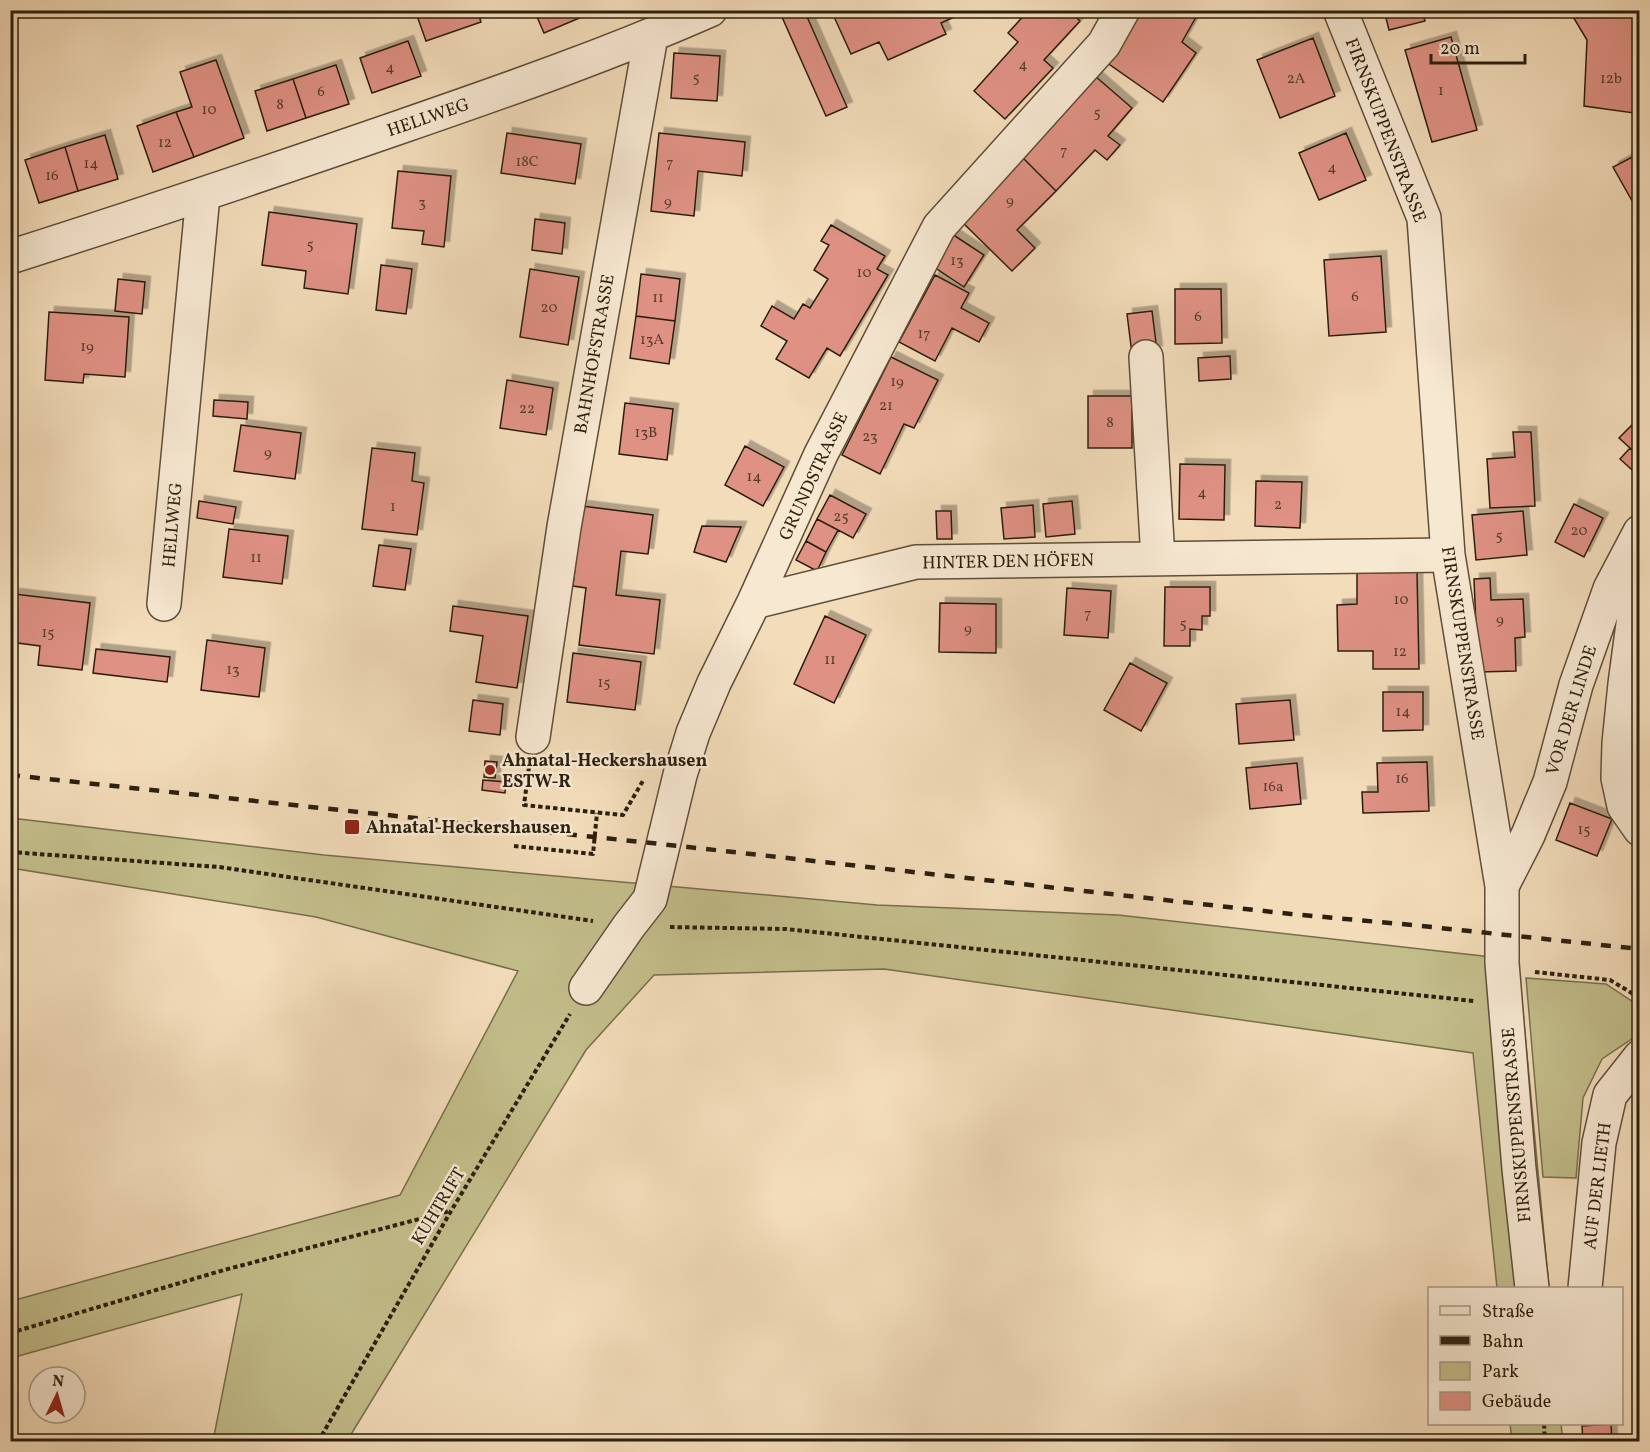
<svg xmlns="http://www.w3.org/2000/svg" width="1650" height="1452" viewBox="0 0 1650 1452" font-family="Vollkorn,serif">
<defs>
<filter id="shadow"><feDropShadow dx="5.5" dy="-5.5" stdDeviation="0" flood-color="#0004"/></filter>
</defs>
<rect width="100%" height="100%" fill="#f3dcba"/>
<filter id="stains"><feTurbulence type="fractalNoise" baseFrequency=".00333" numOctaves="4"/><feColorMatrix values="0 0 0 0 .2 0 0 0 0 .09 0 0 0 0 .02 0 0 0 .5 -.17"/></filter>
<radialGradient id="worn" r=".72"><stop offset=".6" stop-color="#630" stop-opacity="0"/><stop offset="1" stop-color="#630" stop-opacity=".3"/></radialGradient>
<!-- green -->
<path fill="#c3be8b" stroke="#786e4c" stroke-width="1.5" d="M11 818 324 855 877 905 1118 915 1518 960 1549 1288H1497L1473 1053 884 969 654 975 586 1050 347 1441H213L242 1294 11 1358V1301L400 1195 518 971 316 917 11 868Z
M1526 978 1606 984 1639 1006V1034L1602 1059 1583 1098 1576 1178 1543 1177Z
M1510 1424H1561L1563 1441H1512Z"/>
<!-- building -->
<path fill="#df9184" stroke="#2c1f0e" stroke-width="1.5" filter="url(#shadow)" d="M415 10H477L481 22 426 41Z
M534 10H581L584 16 544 33Z
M796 10H804L847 107 826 116 782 17Z
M831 10H954L957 16 941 23 946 34 888 60 879 42 851 54Z
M1029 10H1069L1080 21 1044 60 1053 68 1005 119 974 91 1018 42 1008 33Z
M1143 10H1200L1182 42 1196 53 1163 102 1106 62Z
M1384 10H1422L1425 21 1389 30Z
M1569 10H1629L1640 30V50L1634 113 1584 106 1587 40Z
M1451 37 1477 130 1432 142 1405 50Z
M1313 38 1335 96 1280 118 1257 60Z
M408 41 421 76 372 93 360 58Z
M674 53 720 56 717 101 671 98Z
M216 60 244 138 194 157 176 112 192 107 180 72Z
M336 65 349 104 306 118 293 79Z
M1095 76 1132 108 1108 136 1120 145 1107 160 1095 150 1056 191 1023 158Z
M293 79 306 118 267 131 255 91Z
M176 112 194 157 153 172 137 126Z
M507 133 581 144 575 184 501 173Z
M659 133 745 142 742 176 698 171 694 216 651 211Z
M1346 133 1366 180 1319 200 1299 153Z
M105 135 118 179 78 191 65 147Z
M65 147 78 191 39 203 25 160Z
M1640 153V215L1613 167Z
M1023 158 1056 191 1017 230 1035 248 1012 271 960 220Z
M398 171 451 176 444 247 422 244 424 231 392 228Z
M269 212 357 224 348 294 304 288 306 271 262 265Z
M535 219 565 223 562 254 532 250Z
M831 225 885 256 877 269 888 275 840 356 827 348 809 378 776 359 787 341 761 326 772 306 794 319 803 304 810 308 828 279 814 270 829 245 821 241Z
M952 234 984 255 964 287 931 265Z
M1381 256 1386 332 1329 336 1324 260Z
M381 265 412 269 406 314 376 310Z
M530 269 579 277 568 345 520 337Z
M641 274 680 279 675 321 636 316Z
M935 275 969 293 961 308 989 323 979 342 952 328 935 361 899 342Z
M118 279 145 282 142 314 115 311Z
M1175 289H1221L1222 343 1175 344Z
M1152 311 1157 351 1132 354 1127 314Z
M49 312 129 317 125 377 84 374 83 383 45 380Z
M636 316 675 321 669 364 630 358Z
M1230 356 1231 379 1199 381 1198 358Z
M891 357 938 380 914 428 904 424 880 474 842 455Z
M507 380 553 388 546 435 500 428Z
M1088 396H1132V448H1088Z
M214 400 248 402 247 419 213 416Z
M625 403 673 409 667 460 619 454Z
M1640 417V457L1619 438Z
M241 425 301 433 295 479 234 471Z
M1513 432H1531L1535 506 1490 508 1487 459 1515 457Z
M745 446 784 467 763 506 725 485Z
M372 448 415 453 412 481 424 483 417 535 362 529Z
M1630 448 1640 457V477L1620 459Z
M1180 464 1225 465 1224 520 1179 519Z
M1256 481 1302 482 1300 528 1255 526Z
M830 495 866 514 853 538 817 519Z
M199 501 236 507 233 524 197 518Z
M1072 501 1075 534 1046 537 1043 504Z
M1574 504 1603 518 1584 557 1555 542Z
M1033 505 1035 537 1004 539 1001 508Z
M582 506 653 515 648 554 621 551 616 595 660 600 654 654 579 645 586 588 573 586Z
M936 511H951L952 539H937Z
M1523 511 1527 555 1476 560 1472 515Z
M817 519 838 530 826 552 806 541Z
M702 526 741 527 726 562 694 552Z
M229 529 288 536 282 584 223 577Z
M806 541 826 552 817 571 796 560Z
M379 545 411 549 405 590 373 586Z
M1417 572 1419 669H1373V651H1338L1337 605 1357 604V573Z
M1490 578 1491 600 1523 599 1525 637 1515 638 1516 671 1478 672 1474 579Z
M1165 587H1210V616H1202V630L1190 629V646H1164Z
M1067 588 1111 591 1108 638 1064 635Z
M14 594 90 603 82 670 38 665 40 646 10 642V623Z
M940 603 996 604V653L939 652Z
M453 606 528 616 517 688 476 682 483 636 450 631Z
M825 616 866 635 834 703 794 684Z
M207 640 265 648 259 697 201 690Z
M96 649 170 657 167 682 93 673Z
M573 653 641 662 635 710 567 702Z
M1130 663 1167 683 1141 731 1104 710Z
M1383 692H1423V730L1383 731Z
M473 700 503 704 500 735 469 731Z
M1290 700 1294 740 1239 744 1236 704Z
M485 761 497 762 495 778 484 777Z
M1427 762 1429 811 1363 813 1362 792H1378L1377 763Z
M1297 763 1301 804 1250 809 1246 768Z
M483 780 506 782 505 793 482 790Z
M1570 803 1612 819 1597 856 1556 840Z
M1611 1424 1612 1442H1583L1582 1426Z"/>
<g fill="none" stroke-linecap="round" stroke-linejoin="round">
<defs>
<path id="minor" d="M1340 10 1424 218 1448 555 1502 886V963L1519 1169 1532 1288
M10 257C142 215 273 171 403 126 507 90 610 54 710 10
M1146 357 1158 559
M1638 539 1639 579 1625 684 1619 743 1618 778 1624 806 1640 829
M754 602 916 562 1448 555
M164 604 203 195
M533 737 564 527 651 36
M1502 886 1528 835 1550 782 1576 685 1610 589 1640 532
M586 988 629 926 650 899 680 775 693 733 714 683 754 602 821 454 939 227 1104 44 1123 10
M1585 1288 1599 1143 1610 1095 1640 1057"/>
</defs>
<!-- minor casing -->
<use href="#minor" stroke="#5e4e39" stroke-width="36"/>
<!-- path -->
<path stroke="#2c1f0e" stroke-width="4" stroke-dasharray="4.5 3" stroke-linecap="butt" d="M529 767 524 805 623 815 644 779
M514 846 593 854 597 813
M10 852 219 867 593 921
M670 927 786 929 1474 1001
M1535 972 1610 980 1640 998
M10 1333 224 1270 450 1211
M1544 1424 1545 1442
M318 1442 451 1211 570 1014"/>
<!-- minor -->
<use href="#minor" stroke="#f7e8d2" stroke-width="33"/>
<!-- rail -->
<path stroke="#2c1f0e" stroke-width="4.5" stroke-dasharray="10 10" stroke-linecap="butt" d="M10 775 679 846 1291 914 1412 925 1640 949"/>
</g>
<!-- markers -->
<g fill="#8f2418" stroke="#f7e8d2" stroke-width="2">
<circle cx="490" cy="770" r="6"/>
<rect x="344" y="819" width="16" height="16" rx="3"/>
</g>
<g text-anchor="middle" stroke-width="5" stroke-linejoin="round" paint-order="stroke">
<!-- number labels -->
<g font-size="15" fill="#593c2c">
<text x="1023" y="69">4</text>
<text x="390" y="72">4</text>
<text x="696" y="82">5</text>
<text x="1296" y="83">2A</text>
<text x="1611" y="83">12b</text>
<text x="1441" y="95">1</text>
<text x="321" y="96">6</text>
<text x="280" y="109">8</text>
<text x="209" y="114">10</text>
<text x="1097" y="117">5</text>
<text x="165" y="147">12</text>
<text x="1064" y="155">7</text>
<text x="527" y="166">18C</text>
<text x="670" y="167">7</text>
<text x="91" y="168">14</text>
<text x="1332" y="172">4</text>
<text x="52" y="180">16</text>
<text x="1010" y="205">9</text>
<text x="668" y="206">9</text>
<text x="422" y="207">3</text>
<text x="310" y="249">5</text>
<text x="957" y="265">13</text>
<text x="864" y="277">10</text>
<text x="1355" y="301">6</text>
<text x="658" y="302">11</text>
<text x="549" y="312">20</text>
<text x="1198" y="321">6</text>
<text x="924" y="338">17</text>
<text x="652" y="344">13A</text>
<text x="87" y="351">19</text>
<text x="897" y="386">19</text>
<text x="886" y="410">21</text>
<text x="527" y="413">22</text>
<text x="1110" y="427">8</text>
<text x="646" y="437">13B</text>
<text x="870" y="441">23</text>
<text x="268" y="457">9</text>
<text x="754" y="481">14</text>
<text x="1202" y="497">4</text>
<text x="1278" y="509">2</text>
<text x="393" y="511">1</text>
<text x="841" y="521">25</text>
<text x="1579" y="535">20</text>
<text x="1499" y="540">5</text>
<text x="256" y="562">11</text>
<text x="1401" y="604">10</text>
<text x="1088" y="618">7</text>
<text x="1500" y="624">9</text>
<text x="1183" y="628">5</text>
<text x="968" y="633">9</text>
<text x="48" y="637">15</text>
<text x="1400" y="656">12</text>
<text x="830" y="664">11</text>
<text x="233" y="674">13</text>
<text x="604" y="687">15</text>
<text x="1403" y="716">14</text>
<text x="1402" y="783">16</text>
<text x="1273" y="791">16a</text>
<text x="1584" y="834">15</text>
</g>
<!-- street labels -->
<g font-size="18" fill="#2c1f0e" stroke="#f7e8d2">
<text transform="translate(428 117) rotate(-19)" y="6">HELLWEG</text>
<text transform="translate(1386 130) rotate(69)" y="6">FIRNSKUPPENSTRASSE</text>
<text transform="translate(594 354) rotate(-80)" y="6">BAHNHOFSTRASSE</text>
<text transform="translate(813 476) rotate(-65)" y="6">GRUNDSTRASSE</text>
<text transform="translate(172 525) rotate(-85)" y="6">HELLWEG</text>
<text transform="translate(1008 561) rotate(-1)" y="6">HINTER DEN HÖFEN</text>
<text transform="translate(1463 643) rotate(81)" y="6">FIRNSKUPPENSTRASSE</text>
<text transform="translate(1571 710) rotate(-73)" y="6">VOR DER LINDE</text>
<text transform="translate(1516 1125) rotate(-95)" y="6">FIRNSKUPPENSTRASSE</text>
<text transform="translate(1597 1186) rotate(-83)" y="6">AUF DER LIETH</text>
<text transform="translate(438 1206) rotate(-59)" y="6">KUHTRIFT</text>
</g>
<!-- poi labels -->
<g font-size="18" font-weight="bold" fill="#2c1f0e" stroke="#f7e8d2" text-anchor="start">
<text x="502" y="766">Ahnatal-Heckershausen<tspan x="502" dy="21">ESTW-R</tspan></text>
<text x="366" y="833">Ahnatal-Heckershausen</text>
</g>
</g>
<!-- margin -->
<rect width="1650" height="1452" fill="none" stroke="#f3dcba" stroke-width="36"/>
<rect x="12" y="12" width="1626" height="1428" fill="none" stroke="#2c1f0e" stroke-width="3"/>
<rect x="18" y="18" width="1614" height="1416" fill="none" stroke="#2c1f0e" stroke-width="1.5"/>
<!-- legend -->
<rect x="1428" y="1287" width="195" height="138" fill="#f7e8d2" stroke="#a69884" stroke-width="1.5"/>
<rect x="1440" y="1306" width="30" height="9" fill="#f7e8d2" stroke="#a69884" stroke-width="1.5"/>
<text x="1482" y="1317" font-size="18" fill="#2c1f0e">Straße</text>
<rect x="1440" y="1336" width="30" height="9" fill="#2c1f0e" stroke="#a69884" stroke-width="1.5"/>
<text x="1482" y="1347" font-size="18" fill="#2c1f0e">Bahn</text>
<rect x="1440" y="1362" width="30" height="18" fill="#c3be8b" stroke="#a69884" stroke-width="1.5"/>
<text x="1482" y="1377" font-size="18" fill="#2c1f0e">Park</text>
<rect x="1440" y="1392" width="30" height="18" fill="#df9184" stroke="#a69884" stroke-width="1.5"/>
<text x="1482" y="1407" font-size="18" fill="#2c1f0e">Gebäude</text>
<!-- north arrow -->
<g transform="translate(57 1395) rotate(5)"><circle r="28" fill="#f7e8d2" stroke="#a69884" stroke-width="1.5"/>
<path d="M0-4.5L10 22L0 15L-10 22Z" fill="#8f2418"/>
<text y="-9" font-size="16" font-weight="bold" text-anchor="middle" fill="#2c1f0e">N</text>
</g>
<!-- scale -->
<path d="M1431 54v9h94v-9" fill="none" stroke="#2c1f0e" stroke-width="3"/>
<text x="1440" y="54" font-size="18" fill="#2c1f0e" stroke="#f7e8d2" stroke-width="4.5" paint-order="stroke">20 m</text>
<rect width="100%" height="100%" filter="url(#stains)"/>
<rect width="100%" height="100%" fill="url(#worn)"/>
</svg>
